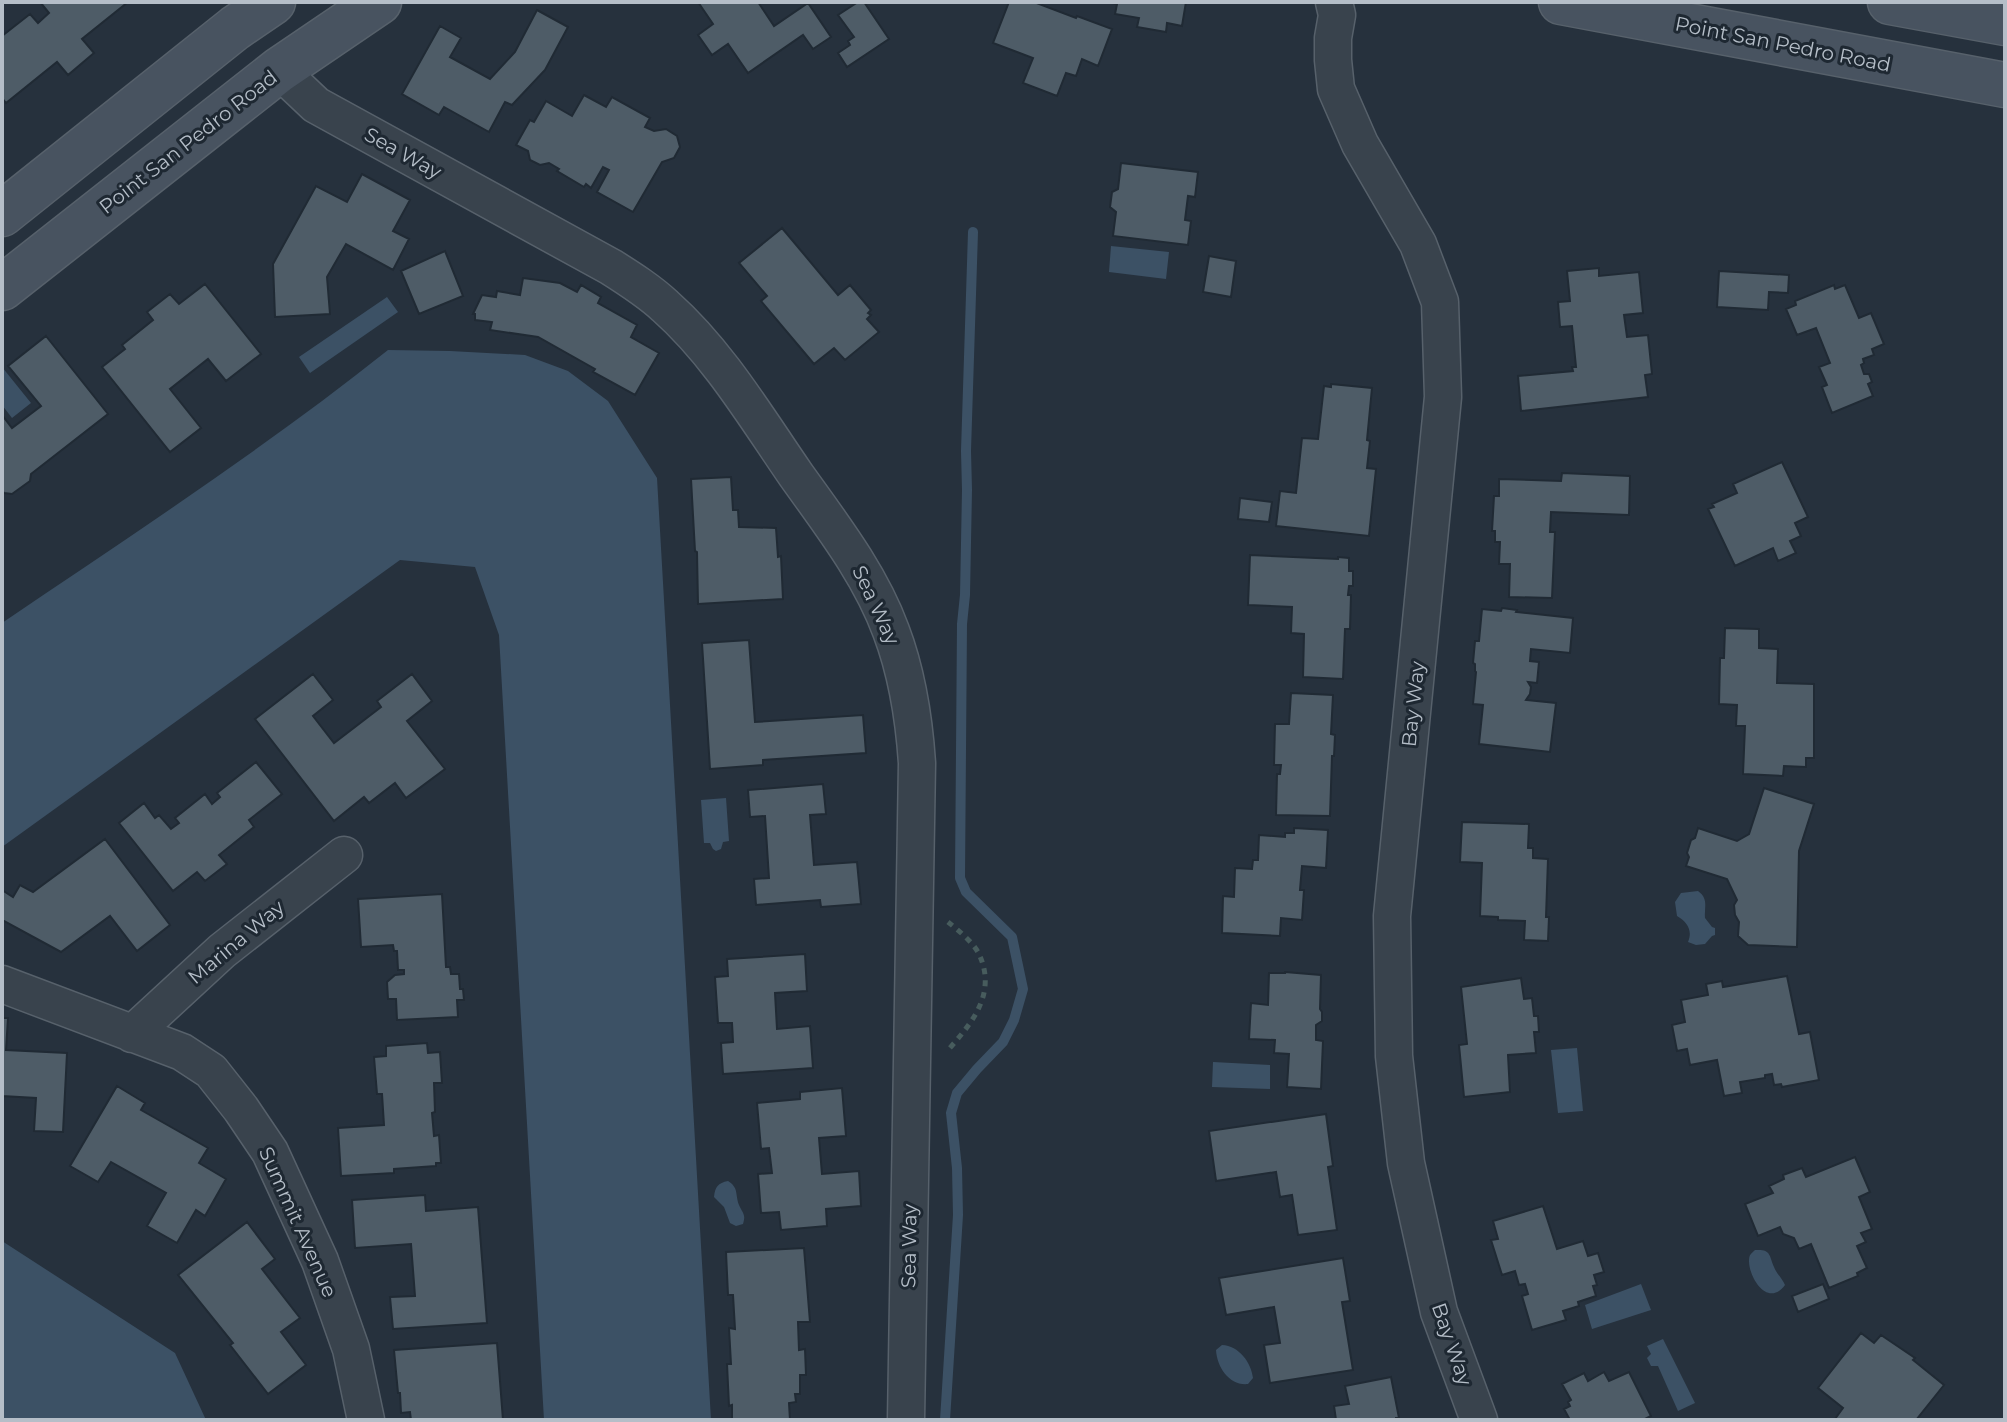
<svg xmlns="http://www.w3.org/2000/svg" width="2007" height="1422" viewBox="0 0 2007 1422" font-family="Montserrat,sans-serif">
<rect width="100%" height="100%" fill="#26313d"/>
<!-- water -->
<path fill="#3c5165" d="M1111 246 1169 252 1166 279 1109 272Z
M387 297 398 312 310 373 299 357Z
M388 350 450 351 525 355 568 371 608 401 657 478 711 1420H544L499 635 475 567 400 560 2 847V623C132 535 265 448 388 350Z
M2 367 31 403 12 418 2 405Z
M726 798 729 841 723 842 721 849 716 851 713 849 710 843H704L701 800Z
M1698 891C1709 899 1704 907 1705 918L1712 927 1715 928V935L1712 936 1705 944 1696 945 1688 942C1693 930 1687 922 1677 916L1675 902 1681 893Z
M1577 1048 1583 1111 1558 1113 1551 1050Z
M1213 1062 1270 1065V1089L1212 1087Z
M728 1181C739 1188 735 1194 739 1205 743 1214 746 1214 743 1224L736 1226 730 1223 724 1207 714 1197C715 1187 718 1183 728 1181Z
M2 1241 175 1353 206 1420H2Z
M1755 1250C1771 1249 1769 1255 1774 1267 1776 1273 1782 1278 1785 1285 1768 1308 1749 1278 1749 1261 1749 1254 1751 1254 1755 1250Z
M1641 1284 1651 1310 1592 1329 1585 1305Z
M1663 1339 1695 1403 1678 1411 1658 1366H1651L1647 1358 1651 1354 1647 1346Z
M1222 1345C1239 1346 1251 1362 1253 1378L1248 1384C1230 1386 1217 1368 1216 1350Z"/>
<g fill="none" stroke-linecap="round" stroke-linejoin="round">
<!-- stream -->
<path stroke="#3c5165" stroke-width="10" d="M945 1420 958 1215 957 1168 951 1113 957 1093 977 1069 1003 1042 1014 1020 1023 989 1012 937 966 892 960 878 962 624 965 595 967 490 966 451 973 232"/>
</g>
<!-- building -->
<path fill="#4e5c67" stroke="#202a34" stroke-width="2" d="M40 2H128L82 39 94 53 68 75 57 62 6 103 2 98V36L30 14 38 23 49 13Z
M698 2H758L774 26 808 3 831 37 813 49 803 35 748 73 728 44 712 55 698 35 713 24Z
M858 2H864L889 39 847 67 838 53 850 45 848 41 854 37 838 15Z
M1009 2H1034L1076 18 1077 16 1112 29 1098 66 1082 59 1076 76 1066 73 1057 96 1023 83 1033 58 993 43Z
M1108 2H1186L1182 26 1167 23 1166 32 1137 27 1139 18 1115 14 1117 4Z
M537 10 568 27 545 70 512 105 505 102 489 132 444 107 439 115 402 94 440 26 461 38 450 57 490 79 515 52Z
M584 95 606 107 612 97 650 118 645 127 654 131 666 129 677 136 680 147 674 158 662 162 633 212 597 192 609 170 603 167 591 188 586 184 584 187 557 171 559 169 549 163 540 165 530 160 528 151 516 145 530 120 534 122 546 101 572 116Z
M1121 163 1198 172 1195 197 1188 196 1185 220 1191 221 1188 245 1113 236 1116 212 1110 207 1112 192 1118 189Z
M362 174 410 200 393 231 409 239 393 270 346 244 327 277 330 314 275 317 273 264 316 186 347 202Z
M782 228 838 295 850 285 871 310 868 313 871 315 867 319 879 332 845 360 834 348 814 364 761 301 767 296 739 263Z
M445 251 463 296 419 314 401 271Z
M1209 256 1236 261 1231 297 1203 292Z
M1599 268V276L1639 272 1643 313 1624 315 1627 337 1648 335 1652 374 1645 375 1648 397 1521 411 1518 376 1573 371 1572 367H1576L1572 326 1560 327 1558 302 1570 301 1567 271Z
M1719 271 1789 275 1788 293 1769 292 1768 310 1717 307Z
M523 278 560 283 577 292 581 285 601 297 598 303 637 325 631 337 659 353 635 395 593 372 595 369 538 337 490 330 492 322 475 320V314H473L482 295 496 297 497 291 520 295Z
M205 284 261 354 226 381 208 359 170 389 201 428 170 452 102 367 125 349 122 345 153 320 147 312 170 294 179 304Z
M1834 285 1835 289 1845 285 1859 318 1871 313 1884 344 1872 349 1874 355 1863 359 1864 363 1861 365 1864 374H1869L1872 382 1868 384 1873 396 1832 413 1822 387 1827 385 1819 367 1830 363 1816 328 1797 335 1786 309 1796 305 1795 301Z
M46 336 108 414 31 474 30 481 12 494 4 493 2 490V415L12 428 41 406 8 366Z
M1331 384 1372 388 1367 440 1370 441 1367 468 1376 469 1369 536 1276 526 1280 491 1296 493 1302 438 1318 439 1324 386 1331 387Z
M1782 462 1808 517 1795 523 1801 536 1790 541 1796 553 1778 561 1773 548 1735 566 1708 509 1714 507 1712 504 1737 493 1733 484Z
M1562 473 1630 476 1629 515 1551 512 1550 532H1555L1552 598 1509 597 1510 564H1499L1500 542H1495V531H1492L1494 496H1499V479L1561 481Z
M731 477 733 510H738L739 527 776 528 778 557 781 556 783 599 698 604 697 552 695 551 691 479Z
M1240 498 1272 502 1269 522 1238 519Z
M1250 555 1338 559V557L1349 558V571H1353V586H1349L1348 595H1351L1350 629H1345L1343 679 1303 677 1304 634 1291 633 1292 607 1248 605Z
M1502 608 1517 610 1516 612 1573 618 1570 653 1531 649 1530 661 1539 662 1537 683 1528 682 1531 687 1530 694 1526 700 1556 703 1550 752 1479 744 1483 705 1473 704 1476 672 1475 671V664L1473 663 1475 641H1479L1482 609 1501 611Z
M1725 628 1759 629V648L1778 649 1777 683 1814 684V758H1806V767L1784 766 1783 776 1743 774 1745 726H1736L1737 705 1719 704 1720 658H1724Z
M749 640 755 722 863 715 866 753 763 760V765L710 769 702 643Z
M313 674 333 700 313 716 334 743 381 707 377 701 412 674 432 701 407 721 445 769 406 798 395 783 369 803 364 797 334 821 255 719Z
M1291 693 1333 695 1331 734 1335 735 1334 756H1332L1330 816 1276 815 1277 774H1280L1281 765H1274L1275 724H1289Z
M256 762 282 794 249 820 254 827 219 855 227 864 205 881 197 872 173 891 119 823 144 803 155 818 159 815 171 829 179 823 175 818 205 794 212 804 220 797 217 793Z
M823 784 826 814 810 815 814 865 857 862 861 904 821 907 820 900 756 905 754 879 769 878 765 816 750 817 748 790Z
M1764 788 1814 804 1799 851 1797 947 1748 945 1738 936 1739 922 1735 915 1734 905 1737 900 1727 879 1686 866 1689 857 1687 853 1691 840 1695 838 1698 828 1737 841 1749 834Z
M1462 822 1529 824 1528 848H1533V858L1548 859 1546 917H1549L1548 941 1524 940 1525 921 1498 920V917L1480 916 1482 863 1460 862Z
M1294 828 1328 830 1326 868 1302 866 1300 890H1304L1302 920 1281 918 1280 936 1222 933 1223 896 1234 897 1235 868 1252 869 1253 860H1258L1259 835 1285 837V833H1294Z
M105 839 170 925 137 951 110 916 61 952 2 920V890L13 897 20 885 33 892Z
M442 894 446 967H450L451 974H459L460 989H463L464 1000H457L458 1017 397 1020 396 999H388L387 982 395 975 404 974V970H398L397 951H394L393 945 361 947 358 899Z
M805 954 807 991 775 993 777 1029 810 1026 813 1068 723 1074 721 1043 733 1042 732 1023H718L715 977 728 976 727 959Z
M1285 972 1321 975 1320 1009 1322 1012V1021L1316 1025V1040L1323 1041 1321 1089 1287 1087 1289 1054 1274 1053 1275 1040 1249 1039 1251 1003 1268 1005 1269 973H1285Z
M1787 976 1799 1034 1810 1032 1819 1080 1782 1087 1781 1084 1774 1085 1772 1074 1765 1075V1078L1740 1082 1742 1093 1724 1096 1717 1060 1690 1065 1687 1049 1677 1051 1672 1025 1685 1022 1681 1000 1708 995 1706 984 1722 981 1723 987Z
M1521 978 1524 999 1532 998 1534 1016H1538L1539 1032H1534L1536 1053 1508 1055 1510 1092 1464 1097 1459 1045 1467 1044 1461 987Z
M2 1018H8L6 1050 67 1053 63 1132 34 1131 36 1098 2 1096Z
M427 1043 428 1053 440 1052 442 1083H434L435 1112 432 1113 434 1136 439 1135 441 1163H436V1166L394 1169V1173L341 1176 338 1128 384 1125 382 1094H377L374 1057 386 1056V1046Z
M117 1086 145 1103 141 1110 208 1148 199 1163 226 1179 205 1216 196 1210 177 1243 147 1226 166 1193 111 1162 98 1182 70 1166Z
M842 1088 846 1136 819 1138 822 1174 859 1171 861 1206 826 1209 827 1226 781 1230 779 1212 761 1213 758 1174 772 1173 769 1148 761 1149 757 1103 800 1099V1092Z
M1326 1114 1333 1166 1328 1167 1337 1230 1298 1235 1292 1195 1280 1197 1276 1172 1216 1181 1209 1131Z
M1855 1157 1870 1192 1859 1197 1872 1229 1861 1233 1866 1242 1857 1246 1867 1268 1857 1273 1858 1276 1829 1288 1811 1244 1799 1249 1794 1238 1783 1234 1780 1227 1758 1236 1745 1204 1773 1193 1769 1186 1784 1179 1783 1175 1802 1168 1806 1177Z
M425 1195 426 1211 478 1207 487 1323 393 1329 390 1297 415 1296 411 1244 355 1248 352 1200Z
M1543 1206 1557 1249 1583 1241 1588 1256 1598 1253 1604 1272 1594 1275 1597 1285 1593 1286 1596 1296 1578 1302 1579 1306 1563 1311 1566 1320 1532 1330 1522 1296 1528 1294 1525 1284 1519 1285 1515 1271 1502 1275 1491 1240 1498 1239 1493 1221Z
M247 1222 275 1259 262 1269 300 1318 281 1332 306 1365 268 1394 230 1345 233 1343 178 1275Z
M804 1248 810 1322H798L799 1350 805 1349 806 1375H800V1394H795L796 1402 789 1403 790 1420H732V1405L729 1406 727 1364H731L729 1328 735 1329 733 1295H728L726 1252Z
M1343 1258 1350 1301 1342 1302 1353 1370 1270 1383 1264 1345 1280 1343 1274 1307 1226 1315 1219 1278Z
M1823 1284 1829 1299 1798 1312 1792 1296Z
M1861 1333 1874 1343 1881 1335 1915 1358 1913 1360 1944 1385 1916 1420 1835 1419 1843 1408 1818 1388Z
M497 1343 503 1420H411L410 1412 401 1413 400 1393H398L394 1350Z
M1604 1372 1609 1381 1629 1372 1651 1416 1643 1420H1570L1564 1409 1570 1406 1568 1402 1571 1400 1562 1384 1584 1373 1588 1381Z
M1391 1377 1399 1418H1396V1420H1336L1334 1406 1349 1404 1345 1386Z"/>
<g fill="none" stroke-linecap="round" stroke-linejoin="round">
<defs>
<path id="minor" d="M1334 2 1337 15 1333 38V60L1336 89 1360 144 1418 244 1440 302 1443 397 1392 916 1394 1056 1406 1163 1439 1312 1479 1420
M279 70 316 105 611 267C630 279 649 291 665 306 718 353 756 417 796 475 831 524 870 574 891 631 907 673 914 718 917 763L906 1420
M2 984 182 1052 211 1071 241 1109 270 1152 320 1261 351 1349 366 1420
M132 1034 222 951 344 855"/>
<path id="secondary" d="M1561 2 2005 85
M1890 2 2005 23
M2 214 235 28 273 2
M2 288 279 70 379 2"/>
</defs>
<!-- minor casing -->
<use href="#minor" stroke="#57616b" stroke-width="39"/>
<!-- secondary casing -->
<use href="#secondary" stroke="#57616b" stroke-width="47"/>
<!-- path -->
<path stroke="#475c5d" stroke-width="5" stroke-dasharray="6 6" stroke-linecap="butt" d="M948 922C958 930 973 942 979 954 997 993 973 1022 948 1050"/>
<!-- minor -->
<use href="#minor" stroke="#39434d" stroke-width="36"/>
<!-- secondary -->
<use href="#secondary" stroke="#485360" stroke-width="44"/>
</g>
<g text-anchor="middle" stroke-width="6" stroke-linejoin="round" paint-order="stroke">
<!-- street labels -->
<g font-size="20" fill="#b5bec8" stroke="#1e2832">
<text transform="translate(1783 44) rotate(11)" y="7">Point San Pedro Road</text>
<text transform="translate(188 142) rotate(-38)" y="7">Point San Pedro Road</text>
<text transform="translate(403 153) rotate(29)" y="7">Sea Way</text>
<text transform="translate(876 605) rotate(65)" y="7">Sea Way</text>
<text transform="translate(1413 704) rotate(-84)" y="7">Bay Way</text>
<text transform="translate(236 942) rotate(-40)" y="7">Marina Way</text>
<text transform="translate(298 1222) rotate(66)" y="7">Summit Avenue</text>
<text transform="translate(909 1246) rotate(-89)" y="7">Sea Way</text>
<text transform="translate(1452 1344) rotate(71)" y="7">Bay Way</text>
</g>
</g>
<!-- border -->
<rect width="2007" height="1422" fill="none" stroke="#b5bec8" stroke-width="8"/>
</svg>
